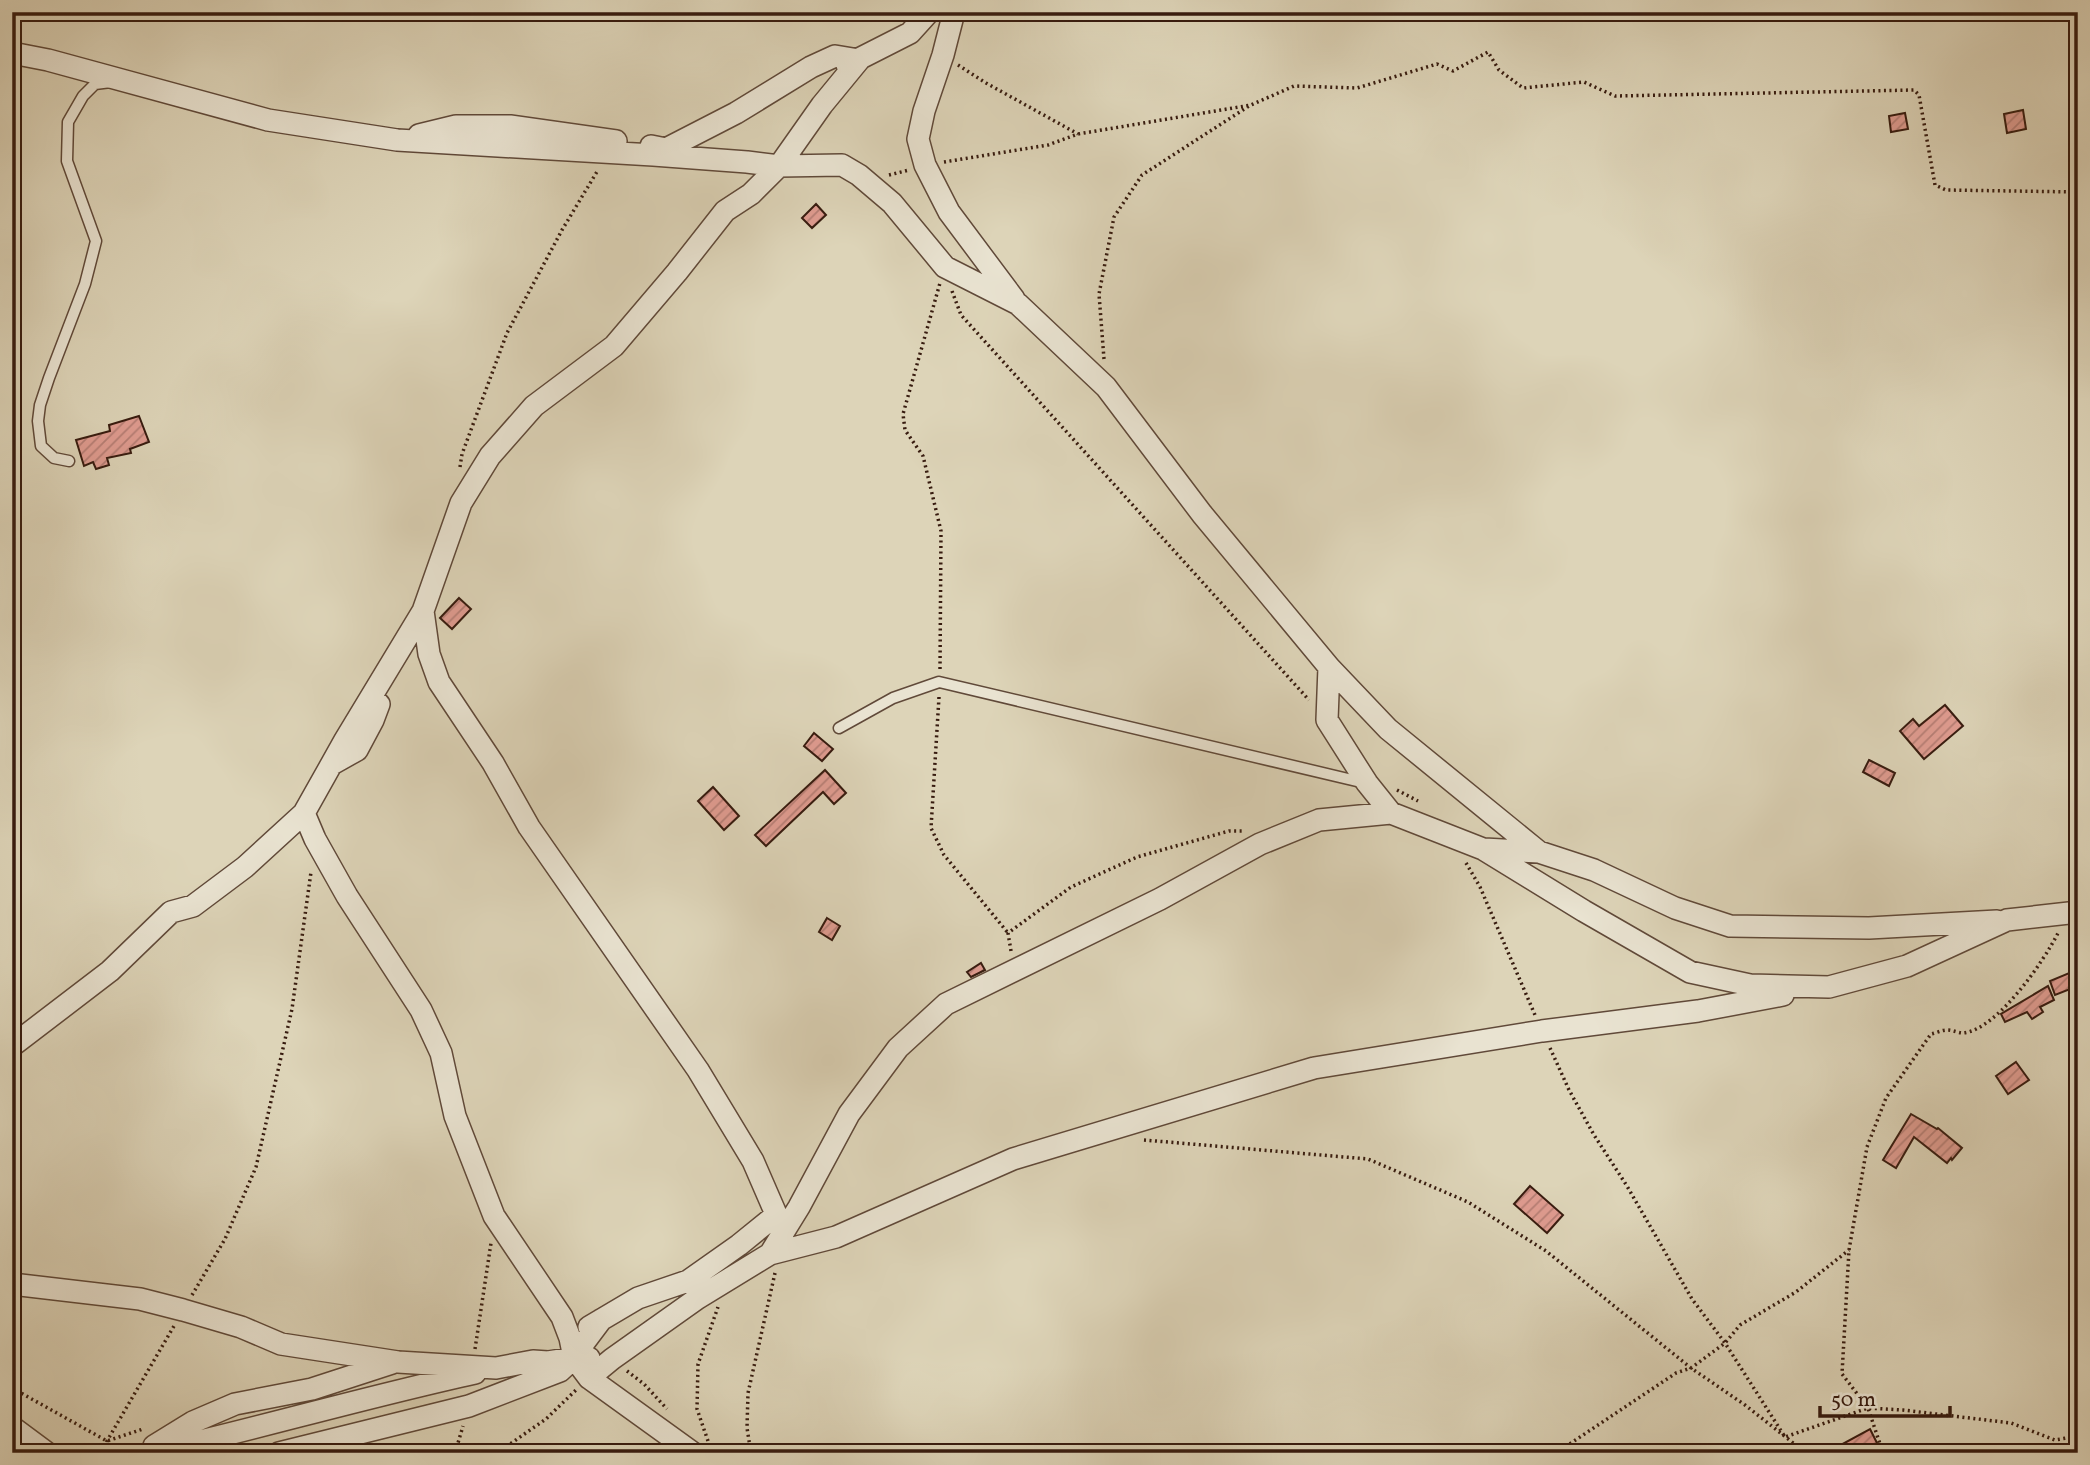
<svg xmlns="http://www.w3.org/2000/svg" width="2090" height="1465" viewBox="0 0 2090 1465" font-family="Vollkorn,serif">
<defs>
<pattern id="building-hatch" width="6" height="6" patternUnits="userSpaceOnUse" patternTransform="scale(1.75)"><rect width="6" height="6" fill="#e09c91"/><path d="M-1 1l2-2M0 6l6-6M5 7l2-2" fill="none" stroke="#b67e75"/></pattern>
</defs>
<rect width="100%" height="100%" fill="#ddd4b8"/>
<filter id="stains"><feTurbulence type="fractalNoise" baseFrequency=".00286" numOctaves="4"/><feColorMatrix values="0 0 0 0 .2 0 0 0 0 .09 0 0 0 0 .02 0 0 0 .5 -.17"/></filter>
<radialGradient id="worn" r=".72"><stop offset=".6" stop-color="#630" stop-opacity="0"/><stop offset="1" stop-color="#630" stop-opacity=".3"/></radialGradient>
<!-- building -->
<path fill="url(#building-hatch)" stroke="#371b0f" stroke-width="2" d="M2023 110 2026 129 2007 133 2004 114Z
M1905 113 1908 129 1891 132 1889 116Z
M816 204 826 215 812 228 802 218Z
M139 416 149 442 130 449 131 453 107 458 109 465 96 469 93 462 84 466 76 440 110 431 109 425Z
M459 598 471 609 452 629 440 618Z
M1945 705 1963 726 1924 759 1900 731 1913 719 1919 726Z
M814 733 833 749 822 761 804 746Z
M1869 760 1895 773 1889 786 1863 772Z
M825 770 846 793 834 804 823 792 766 846 755 835Z
M713 787 739 816 724 830 698 801Z
M827 918 840 926 832 940 819 932Z
M981 963 985 970 971 977 967 972Z
M2074 971 2078 986 2055 995 2050 981Z
M2048 986 2054 1000 2040 1007 2043 1012 2032 1019 2027 1012 2005 1022 2001 1014Z
M2016 1062 2029 1080 2008 1094 1996 1076Z
M1911 1114 1937 1129 1938 1128 1962 1148 1952 1160 1951 1158 1947 1163 1914 1137 1896 1168 1883 1160Z
M1530 1186 1563 1215 1547 1233 1514 1204Z
M1870 1429 1882 1453H1826Z"/>
<g fill="none" stroke-linecap="round" stroke-linejoin="round">
<defs>
<path id="service" d="M69 461 54 458 41 446 38 421 40 405 49 378 85 284 96 241 67 161 68 122 83 96 95 84 111 82
M839 728 893 698 939 682 1365 783"/>
<path id="minor" d="M954 12 943 55 924 111 918 139 925 165 949 212 1014 299
M12 53 48 60 268 120 397 140 653 155 747 162 779 166 842 165 859 175 892 203 945 267 1018 304 1106 387 1202 514 1329 667 1327 720 1367 783 1391 813
M847 65 910 33 929 12
M419 135 456 126H510L616 141
M651 146 666 149 736 113 811 67 835 56 859 60
M423 611 429 654 439 682 493 763 529 827 698 1070 753 1161 783 1230
M1329 667 1388 729 1539 852
M332 764 357 750 373 720 379 704
M304 813 315 839 347 896 421 1010 441 1053 455 1116 494 1216 562 1317 570 1338 574 1358 589 1378 693 1453
M1484 849 1539 852 1594 870 1675 908 1730 926 1869 928 1997 921
M12 1046 110 971 171 912 193 906 245 867 304 813 345 740 423 611 461 503 490 456 534 406 614 346 677 272 725 211 751 194 779 166 822 105 859 60
M770 1254 836 1237 1013 1159 1314 1068 1542 1031 1698 1011 1783 995
M12 1284 140 1299 183 1310 241 1327 281 1344 398 1362 496 1368 533 1361 548 1362 574 1358H589
M589 1327 638 1298 688 1281 739 1245 776 1215
M589 1378 612 1359 698 1298 770 1254 799 1207 849 1114 898 1048 946 1004 1160 899 1260 844 1319 820 1391 813 1483 849 1584 911 1690 972 1750 985 1829 987 1907 966 2007 920 2078 912
M12 1427 47 1453
M154 1446 193 1422 235 1404 312 1389 392 1363
M151 1453C259 1428 366 1397 475 1373
M279 1453 469 1406 560 1371 574 1358 580 1348 601 1320"/>
</defs>
<!-- service casing -->
<use href="#service" stroke="#604939" stroke-width="13"/>
<!-- minor casing -->
<use href="#minor" stroke="#604939" stroke-width="24"/>
<!-- path -->
<path stroke="#371b0f" stroke-width="3.5" stroke-dasharray="2 3.5" stroke-linecap="butt" d="M958 65 986 83 1078 134
M944 162 1048 145 1078 134 1251 105 1294 86 1357 88 1437 64 1453 71 1488 52 1499 70 1523 88 1584 82 1615 96 1914 90 1919 95 1935 185 1946 190 2078 192
M889 175 909 170
M952 291 961 315 1309 700
M1104 359 1099 294 1114 217 1142 175 1249 106
M460 467 462 454 507 333 562 230 598 170
M940 669 941 531 923 456 905 430 903 414 940 283
M939 697 931 828 944 855 1008 933
M1397 790 1418 801
M1466 863 1480 887 1535 1015
M1011 951 1008 933 1071 887 1137 857 1229 831H1244
M1550 1048 1569 1090 1594 1135 1627 1186 1692 1299 1725 1343 1785 1437 1868 1408 1903 1410 2011 1423 2055 1440 2078 1436
M1144 1140 1368 1159 1468 1202 1546 1251 1691 1368 1745 1405 1806 1453
M192 1295 225 1239 256 1167 292 1009 311 872
M475 1349 491 1243
M627 1371 644 1384 667 1409
M12 1388 107 1441 143 1429
M708 1441 697 1409 698 1364 718 1307
M106 1453 107 1441 174 1326
M455 1453 463 1426
M497 1453 546 1419 577 1389
M751 1453 747 1428 748 1393 775 1273
M1556 1453 1676 1373 1691 1368 1725 1343 1740 1325 1796 1292 1849 1250
M1883 1453 1868 1408 1842 1374 1849 1250 1867 1147 1886 1098 1931 1034C1936 1033 1942 1030 1947 1030 1953 1030 1958 1033 1963 1033 1997 1030 2044 961 2058 933"/>
<!-- service -->
<use href="#service" stroke="#e9e3d1" stroke-width="10"/>
<!-- minor -->
<use href="#minor" stroke="#e9e3d1" stroke-width="21"/>
</g>
<!-- margin -->
<rect width="2090" height="1465" fill="none" stroke="#ddd4b8" stroke-width="42"/>
<rect x="14" y="14" width="2062" height="1437" fill="none" stroke="#371b0f" stroke-width="3.5"/>
<rect x="21" y="21" width="2048" height="1423" fill="none" stroke="#371b0f" stroke-width="2"/>
<!-- scale -->
<path d="M1820 1406v10h130v-10" fill="none" stroke="#371b0f" stroke-width="3.5"/>
<text x="1831" y="1406" font-size="21" fill="#371b0f" stroke="#e9e3d1" stroke-width="5" paint-order="stroke">50 m</text>
<rect width="100%" height="100%" filter="url(#stains)"/>
<rect width="100%" height="100%" fill="url(#worn)"/>
</svg>
